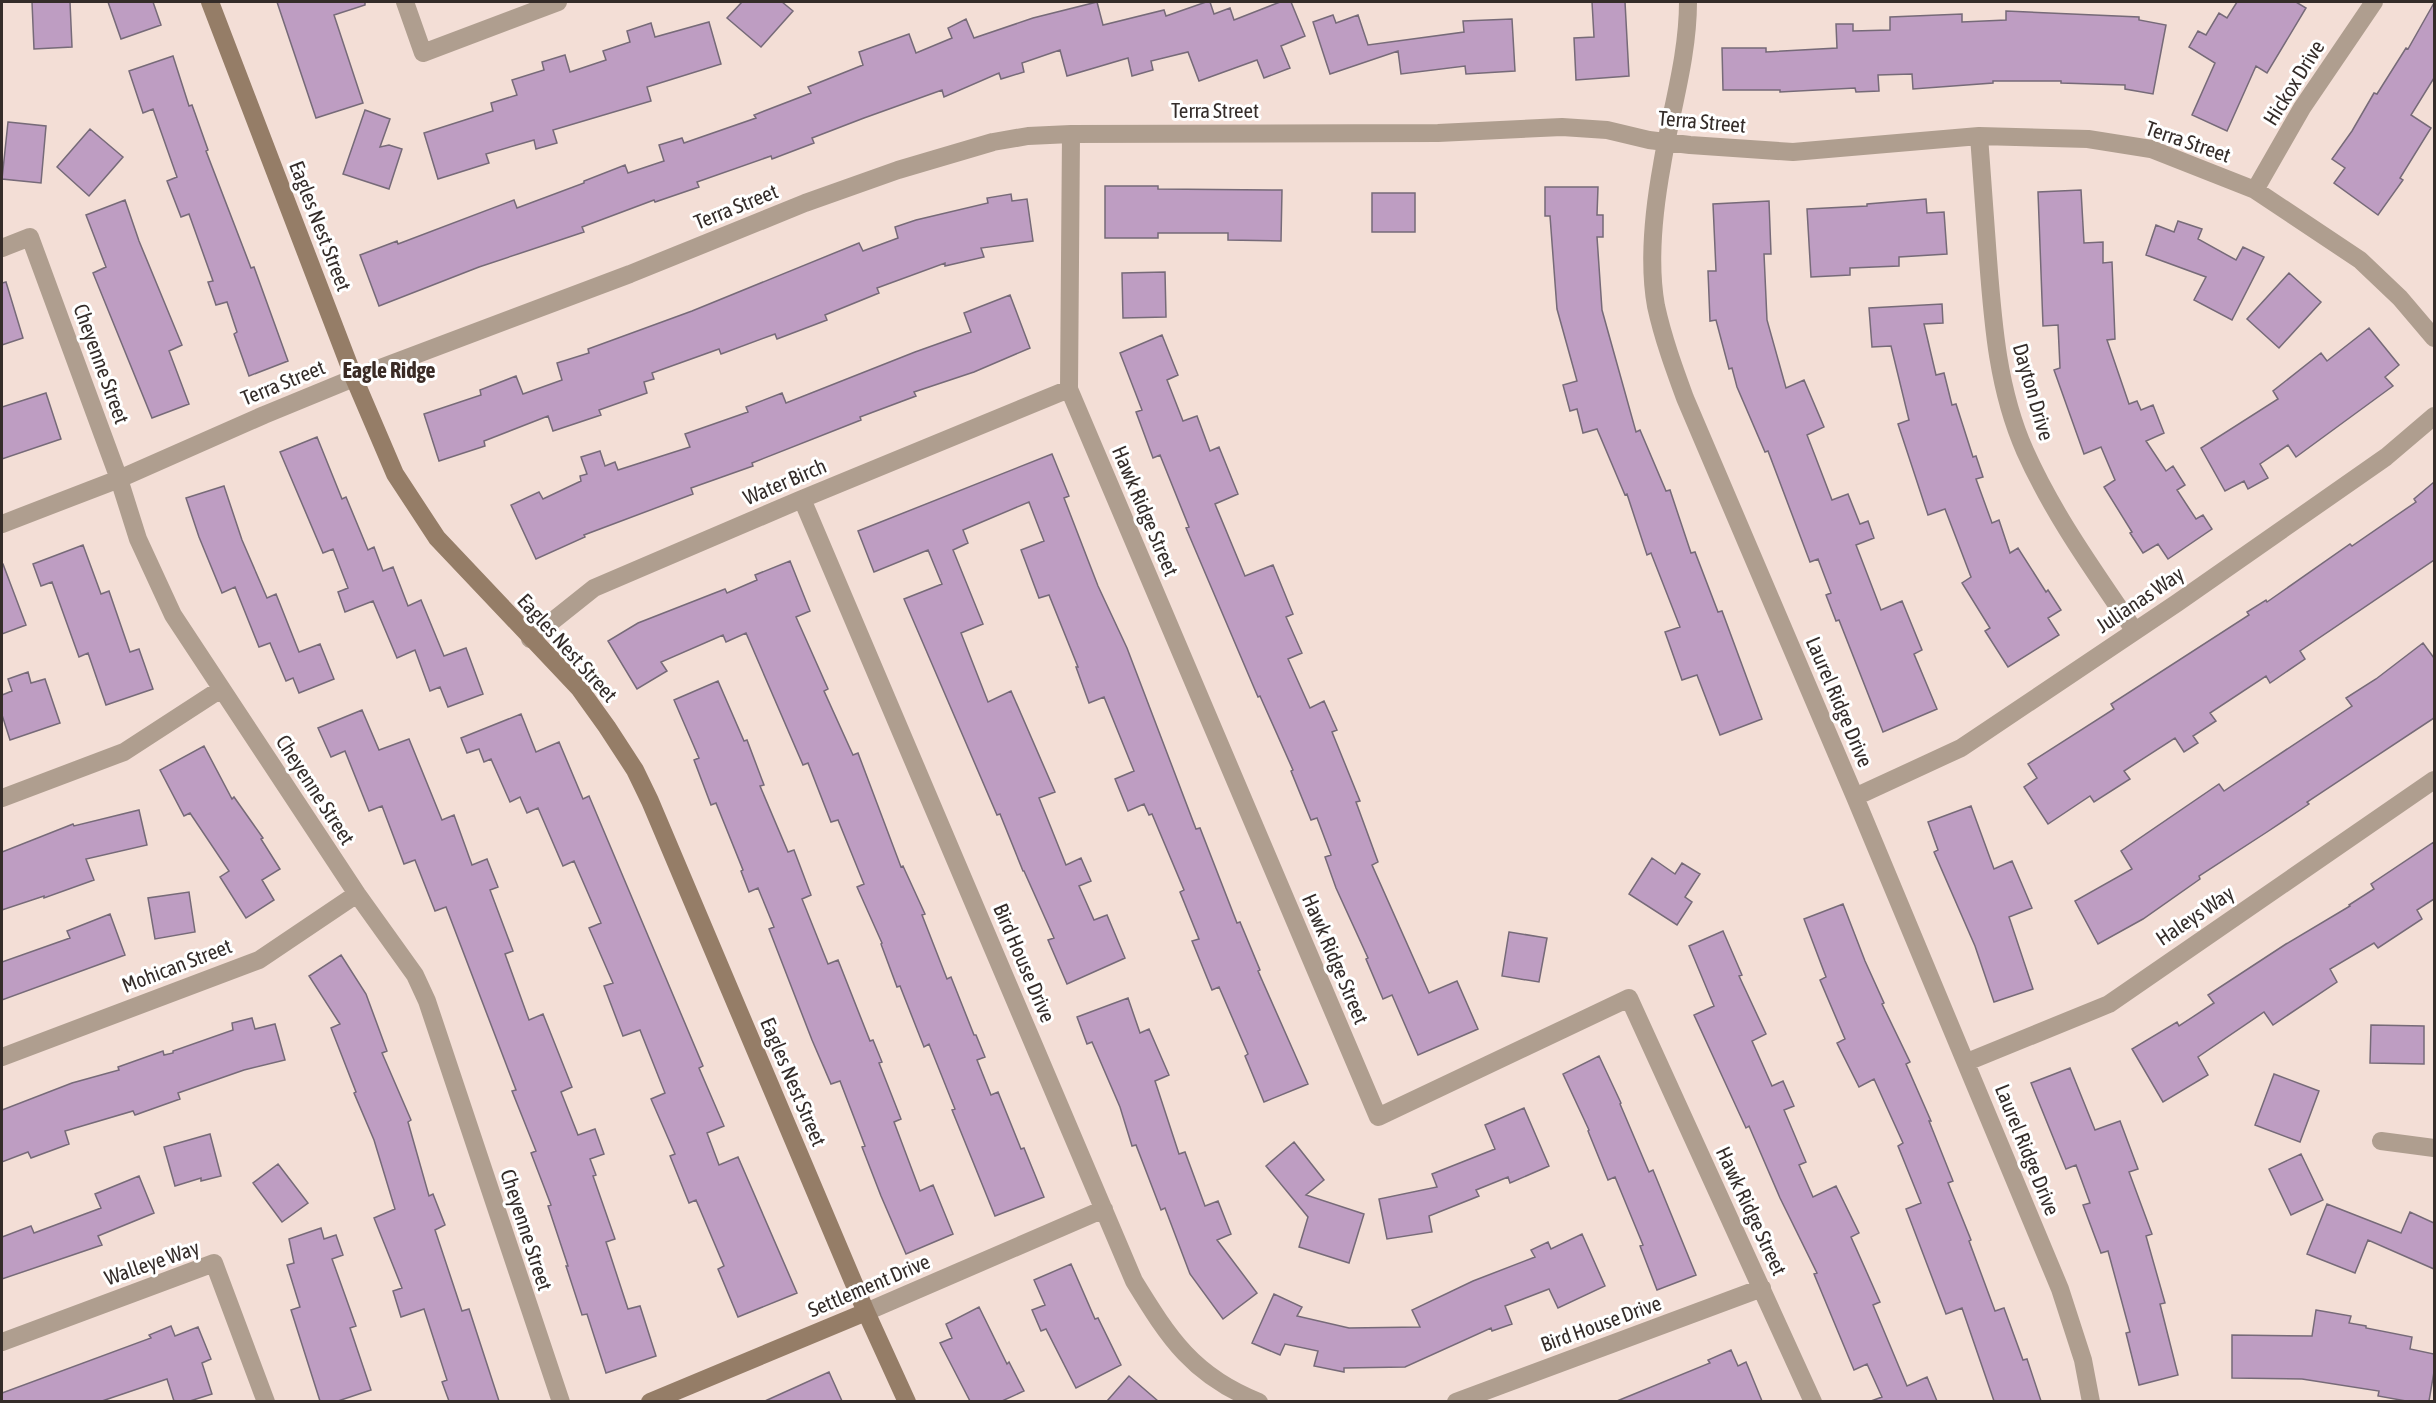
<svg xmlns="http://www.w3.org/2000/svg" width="2436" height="1403" viewBox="0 0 2436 1403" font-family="'Asap Condensed',sans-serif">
<rect width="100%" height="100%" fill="#f3ded6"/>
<!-- building -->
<path fill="#be9dc2" stroke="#766a78" stroke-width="1.5" d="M32 2H70L72 47 34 49Z
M108 2H153L161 25 121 39Z
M277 2H365V5L334 15 363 103 316 118Z
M742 2H782L793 11 761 47 727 18Z
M1097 2 1103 25 1164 10 1166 16 1206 2H1210L1214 14 1230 8 1234 20 1280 2H1291L1305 36 1281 46 1290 68 1264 78 1257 60 1199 81 1188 52 1151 61 1153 70 1132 76 1128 58 1067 76 1060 50 1022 63 1024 72 1001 79 999 73 944 97 942 90 864 118 812 138 814 143 772 159 771 156 697 182 699 187 655 202 654 200 582 227 584 232 479 267 379 306 360 255 397 241 398 244 514 200 517 208 584 183V181L625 165 628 173 664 161 659 145 682 138 684 143 756 118 754 115 811 93 808 87 863 65 859 52 909 34 916 53 952 38 948 28 966 19 974 38 1033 18Z
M1592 2H1625L1629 76 1576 80 1574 38 1594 37Z
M2237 2H2296L2306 8 2267 73 2256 66 2227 131 2192 115 2215 63 2189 47 2198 31 2206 35 2219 13 2227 18Z
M2434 3V78L2411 115 2431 128 2400 178 2403 180 2378 215 2334 183 2345 168 2332 159 2352 131 2374 93 2377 94 2406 48 2408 49Z
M2006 11 2139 17V20L2166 25 2153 94 2125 89V85L2061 83V81H1993V83L1913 89 1912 74 1878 75 1879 91 1856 92 1855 88 1780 92V90H1723L1722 48H1766V52L1837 48 1836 24H1853V31L1890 30V17L1962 14V22L2006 20Z
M1333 15 1336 23 1358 15 1368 45 1464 32 1463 21 1512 19 1515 71 1466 74 1465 66 1401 74 1398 51 1330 74 1313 22Z
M709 22 721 64 647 87 651 101 553 130 557 143 536 149 534 140 486 154 489 163 438 179 424 133 493 111 491 103 517 95 512 80 544 70 542 62 565 55 570 72 606 60 603 51 630 42 627 31 651 23 655 37Z
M173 56 189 106 192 105 208 150 206 151 251 268 254 267 288 361 249 376 234 334 237 332 227 302 216 305 208 282 213 281 189 214 181 217 167 181 177 177 153 109 143 113 129 71Z
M365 110 390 119 380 147 389 145 402 149 389 189 343 174Z
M8 122 46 126 41 183 2 179Z
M90 129 123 157 89 196 57 167Z
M1105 186H1158V189L1282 190 1281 241 1228 240V233H1158V238H1105Z
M1545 187H1598L1597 215H1603V237H1597L1602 310 1636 432 1640 430 1666 491 1670 490 1691 553 1695 552 1718 612 1722 611 1762 719 1720 735 1697 675 1682 680 1665 632 1680 627 1651 553 1647 555 1627 494 1625 495 1597 429 1583 433 1577 409 1570 411 1563 385 1577 381 1557 309 1550 216H1545Z
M2081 190 2084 243 2103 242V263L2112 262 2115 339 2107 340 2129 404 2137 401 2141 410 2153 405 2164 433 2146 441 2166 471 2173 466 2185 485 2177 490 2196 519 2203 515 2212 529 2168 559 2158 544 2143 553 2130 533 2132 532 2104 487 2115 480 2101 447 2084 454 2054 370 2060 368 2058 325 2043 326 2038 192Z
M1372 193H1415V232H1372Z
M1011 194 1012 201 1027 199 1033 241 981 248 984 257 945 266V263L877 288 879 293 825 315 827 320 777 339 775 334 721 354 719 349 652 373 654 379 644 382 647 393 599 410 601 415 553 431 548 416 484 441 485 446 439 461 424 414 481 395 480 390 516 376 523 394 562 380 557 363 589 353 588 349 692 311 859 243 863 251 898 238 895 227 916 220 988 203 987 198Z
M1926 199 1927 213 1944 212 1947 254 1899 257V266L1850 268V275L1811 277 1807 209 1867 206V204Z
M125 200 139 241 182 345 169 351 189 404 152 418 93 273 106 267 86 215Z
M1769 201 1771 254H1764L1767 320 1786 388 1804 380 1824 427 1807 435 1832 500 1848 494 1860 524 1868 521 1874 538 1856 545 1881 610 1902 601 1922 650 1914 654 1937 709 1883 732 1839 620 1836 621 1826 595 1831 593 1818 559 1810 562 1768 451 1765 452 1737 387 1732 368 1729 369 1716 320 1710 321 1708 271H1716L1713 204Z
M2178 221 2202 229 2198 239 2236 260 2243 247 2264 257 2232 320 2194 300 2206 277 2146 255 2156 225 2174 232Z
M1165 272 1166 317 1123 318 1122 273Z
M2289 273 2321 302 2279 348 2247 319Z
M6 282 23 338 2 345V283Z
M1010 295 1030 348 974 372 914 392 916 396 860 417 861 420 752 463 753 466 691 488 693 494 584 535 585 537 536 559 511 505 539 492 543 499 581 481 580 476 587 474 581 457 600 451 605 466 615 462 618 470 690 447 685 434 748 412 746 407 782 393 786 403 915 352 971 332 964 313Z
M1942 304 1943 323 1924 324 1936 375 1944 373 1952 405 1956 404 1973 457 1976 456 1983 477 1976 479 1992 523 1999 520 2010 553 2018 548 2046 592 2048 590 2061 610 2048 618 2059 635 2008 667 1985 631 1990 628 1962 583 1971 577 1945 509 1928 515 1898 424 1909 420 1891 346 1872 347 1869 308Z
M2369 328 2399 365 2385 377 2393 386 2296 457 2288 445 2260 464 2268 478 2248 489 2244 481 2225 491 2201 448 2278 399 2273 391 2321 353 2327 361Z
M1162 335 1178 375 1167 380 1183 421 1197 416 1210 451 1219 447 1238 494 1215 504 1245 576 1273 565 1293 614 1286 617 1302 653 1288 659 1310 708 1324 701 1337 730 1332 732 1360 801 1356 802 1378 862 1372 865 1429 993 1457 981 1478 1029 1418 1055 1392 995 1383 999 1366 959 1368 958 1336 888 1325 857 1331 855 1317 818 1311 820 1291 771 1293 770 1260 696 1258 697 1186 528 1189 527 1160 455 1153 458 1136 412 1142 410 1120 353Z
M46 393 61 439 2 459V407Z
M317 437 342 499 346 497 368 550 374 547 383 571 393 567 408 606 421 600 444 656 466 648 483 694 448 707 440 687 430 691 415 650 397 658 373 601 345 612 338 592 348 588 333 549 323 553 280 452Z
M1052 454 1069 496 1064 498 1098 586 1127 648 1196 829 1200 828 1237 923 1240 922 1260 970 1258 971 1308 1084 1264 1102 1245 1056 1248 1054 1219 987 1212 990 1192 941 1199 939 1180 892 1184 890 1152 814 1149 815 1144 804 1128 811 1115 779 1134 771 1104 697 1089 703 1076 667H1078L1049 595 1039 598 1021 550 1044 541 1029 502 963 530 968 543 953 550 983 624 961 633 988 702 1011 691 1055 792 1039 798 1066 865 1081 858 1091 881 1079 886 1094 920 1107 915 1125 958 1067 984 1048 940 1054 938 1024 871H1023L1000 814 997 815 904 599 942 584 928 550 874 572 858 531Z
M2434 482V560L2300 651 2305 659 2270 683 2266 676 2210 713 2216 721 2193 736 2198 743 2184 752 2175 738 2124 771 2130 779 2094 802 2090 796 2048 824 2024 787 2037 778 2028 764 2114 709 2111 704 2249 615 2247 612 2266 600 2267 602 2350 544 2352 546 2416 502 2414 499Z
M224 486 242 540 267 598 276 594 299 652 320 644 334 679 299 693 293 678 286 681 270 643 259 647 235 587 222 593 199 537 186 498Z
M83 545 101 594 109 591 130 652 139 649 153 689 106 705 88 653 79 657 52 582 41 586 33 564Z
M790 561 810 611 796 617 828 689 824 691 853 755 858 753 901 867 903 866 925 914 922 915 947 979 951 977 974 1035H976L985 1057 977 1060 991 1095 998 1092 1021 1149 1024 1148 1044 1197 995 1216 952 1110 955 1109 929 1044 924 1047 900 986 897 987 881 944 882 943 857 887 864 884 838 820 831 822 808 763 803 765 746 633 726 642 723 635 661 662 667 671 637 689 608 641 638 623 725 589 727 593 757 580 755 575Z
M2 564H3L26 625 2 634Z
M2423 643 2434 658V718L2307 802 2309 804 2267 832 2199 876 2200 879 2143 919 2098 944 2075 901 2132 869 2121 851 2219 784 2224 791 2352 706 2346 698 2376 679Z
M28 672 31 683 45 679 60 723 10 740 2 715V695L12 691 8 679Z
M718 681 744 741 747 740 764 785 760 786 788 852 794 850 811 895 802 899 828 964 838 960 870 1041 873 1040 882 1062 879 1063 901 1119 894 1122 920 1191 933 1185 953 1234 906 1254 881 1196 862 1147 865 1146 840 1081 831 1084 812 1040 769 929 774 927 758 888 749 892 741 871 743 870 716 803 711 805 694 760 699 758 674 700Z
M362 710 379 750 409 739 442 820 454 815 472 865 487 859 498 887 490 890 513 951 505 954 529 1020 543 1014 572 1087 561 1092 578 1135 595 1129 604 1154 590 1159 596 1175 593 1176 615 1239 606 1242 628 1309 640 1306 656 1356 606 1373 587 1314 582 1315 566 1266H568L548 1206 551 1205 531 1153 536 1151 512 1091 516 1090 446 907 435 911 415 860 404 864 382 806 369 811 345 751 331 757 318 728Z
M521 714 536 752 559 742 583 799 589 796 703 1066 699 1068 724 1126 707 1133 719 1165 738 1157 797 1293 738 1317 718 1269 724 1266 696 1200 689 1203 670 1156 675 1154 651 1099 665 1093 640 1030 623 1036 604 986 613 983 589 928 601 923 574 861 563 866 538 808 527 813 520 797 510 802 491 759 484 762 479 749 467 753 461 738Z
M204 746 232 799 234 797 263 838 261 839 280 869 262 880 274 900 246 918 220 877 229 871 190 813 184 816 160 770Z
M1971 806 1994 869 2012 861 2032 908 2009 917 2033 989 1994 1002 1975 946 1934 852 1938 850 1928 822Z
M139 810 147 845 86 859 94 880 44 898V896L2 910V852L73 824 74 826Z
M2434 842V899L2417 910 2422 919 2378 948 2374 943 2330 969 2337 982 2273 1025 2264 1012 2198 1057 2208 1075 2163 1102 2132 1049 2177 1022 2179 1026 2214 1003 2208 995 2286 944 2350 906 2349 905 2374 889 2371 884Z
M1652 858 1675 874 1682 863 1700 874 1685 897 1692 902 1677 925 1629 894Z
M189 892 195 932 155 939 148 898Z
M1843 904 1865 961 1884 1003 1882 1004 1910 1062 1906 1064 1931 1121H1929L1953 1181 1948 1183 1971 1240 1969 1241 1995 1311 2004 1308 2023 1360 2027 1359 2041 1401H1994L1962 1308 1946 1314 1906 1209 1921 1203 1898 1146 1903 1143 1874 1079 1859 1087 1837 1043 1845 1039 1820 980 1826 977 1804 919Z
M110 914 125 955 2 1000V962L70 938 67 931Z
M1723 931 1742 975 1739 976 1766 1034 1752 1041 1772 1086 1783 1081 1794 1106 1784 1110 1806 1162 1799 1165 1813 1197 1836 1186 1859 1233 1851 1237 1880 1302 1873 1305 1907 1386 1927 1377 1937 1401H1871L1882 1397 1867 1364 1854 1370 1814 1274 1817 1273 1780 1198 1749 1126 1746 1128 1694 1015 1714 1006 1689 946Z
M1509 932 1547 938 1539 982 1502 976Z
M341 955 366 994 387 1051 382 1053 411 1120 408 1122 429 1196 433 1194 445 1225 435 1230 462 1311 469 1309 499 1401H449L442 1382 447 1380 424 1309 401 1317 393 1291 402 1288 374 1218 395 1209 374 1140 354 1093 356 1092 331 1028 340 1024 309 976Z
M1128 998 1140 1033 1149 1029 1169 1075 1155 1081 1179 1154 1185 1152 1205 1206 1218 1201 1231 1234 1217 1240 1257 1293 1223 1319 1190 1274 1165 1208 1161 1210 1136 1145 1132 1146 1120 1107 1092 1042 1087 1044 1077 1017Z
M252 1018 255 1029 275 1024 285 1060 244 1070 178 1093 180 1099 135 1115 133 1111 65 1131 69 1144 31 1158 28 1152 2 1162V1110L72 1083 119 1070 118 1067 163 1051 164 1055 173 1053V1051L233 1030 232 1023Z
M2371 1025 2424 1026V1064L2370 1063Z
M1599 1056 1621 1103 1620 1104 1649 1172 1653 1170 1696 1275 1657 1290 1640 1246 1643 1245 1615 1177 1608 1180 1588 1131 1589 1130 1563 1074Z
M2070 1068 2095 1130 2120 1121 2138 1169 2129 1172 2152 1234 2146 1236 2165 1303 2160 1304 2178 1375 2139 1385 2126 1333 2130 1332 2108 1251 2101 1253 2083 1205 2090 1203 2076 1165 2066 1169 2031 1083Z
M2274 1074 2319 1091 2300 1142 2255 1125Z
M1524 1108 1549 1166 1510 1183 1508 1177 1476 1190 1479 1196 1429 1216 1432 1232 1387 1239 1379 1199 1437 1187 1432 1174 1495 1149 1485 1125Z
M210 1134 221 1176 201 1181V1178L175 1186 164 1147Z
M1294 1142 1324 1180 1306 1195 1364 1214 1349 1263 1299 1247 1308 1217 1266 1166Z
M2301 1154 2323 1200 2291 1215 2269 1169Z
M278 1164 308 1203 282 1222 253 1183Z
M139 1176 154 1213 98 1236 102 1245 2 1279V1237L31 1226 34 1233 101 1208 95 1194Z
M2327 1204 2401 1233 2410 1212 2434 1223V1269L2368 1240 2355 1273 2307 1254Z
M321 1228 324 1239 336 1235 343 1255 332 1259 356 1326 350 1328 371 1390 338 1401H320L291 1310 300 1307 287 1265 294 1263 289 1239Z
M1582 1234 1605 1286 1558 1308 1549 1289 1505 1306 1512 1324 1492 1331 1491 1328 1405 1367 1344 1368V1372L1314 1366 1318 1351 1285 1344 1280 1355 1252 1343 1274 1294 1302 1307 1297 1316 1349 1328 1420 1327 1412 1310 1473 1281 1535 1257 1531 1250 1548 1242 1551 1249Z
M1071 1264 1095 1319 1098 1318 1121 1365 1076 1388 1046 1329 1041 1331 1032 1310 1045 1305 1034 1280Z
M979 1307 1007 1364 1009 1362 1024 1391 1002 1401H970L940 1343 952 1338 946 1324Z
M2316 1310 2351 1316 2349 1323 2366 1326V1328L2412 1337 2410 1349 2434 1354V1372L2429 1401H2406L2378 1396 2379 1391 2302 1379 2232 1378V1335L2312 1336Z
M171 1326 175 1336 198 1327 211 1359 202 1363 212 1394 190 1401H174L167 1379 102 1401H2V1393L151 1338 149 1335Z
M1731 1350 1738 1366 1746 1362 1762 1401H1617L1710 1363 1708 1360Z
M829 1372 842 1401H765Z
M1129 1376 1158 1401H1107Z"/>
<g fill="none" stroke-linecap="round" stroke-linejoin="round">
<!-- street -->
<path stroke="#af9e8f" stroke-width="18" d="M405 2 423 53 558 2
M1688 2C1688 57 1671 110 1662 165 1654 209 1648 262 1656 306 1663 338 1674 368 1685 398L1855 797 2060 1289 2083 1360 2091 1402
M1071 134 1069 389 1378 1117 1629 998 1813 1402
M1979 136C1982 177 1985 218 1988 259 1993 325 1998 390 2025 451 2054 516 2095 572 2134 630
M2255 190 2302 108 2374 2
M2 248 30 237 119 479 138 539 173 615 357 894 415 975 427 1001 561 1402
M802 499 1134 1281C1169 1338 1193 1376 1259 1402
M2 524 119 479 264 415 354 378 630 274 805 203 898 170 993 142 1028 136 1071 134 1438 133 1562 127 1607 130 1649 140 1690 145 1793 152 1979 136 2088 139 2151 149 2255 190 2360 260 2400 298 2434 338
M530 639 594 588 802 499 1069 389
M1855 797 1961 748 2177 603 2386 457 2434 416
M2 798 124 752 221 689
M2 1057 259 960 357 894
M1967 1062 2109 1004 2434 780
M2381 1141 2434 1148
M866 1312 1104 1209
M2 1342 214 1263 266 1402
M1456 1402 1762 1288"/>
<!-- secondary -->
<path stroke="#957d67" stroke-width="18" d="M210 2 354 378 395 474 437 538 579 688 607 727 635 770 650 801 866 1312 907 1402
M650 1402 866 1312"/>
</g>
<g text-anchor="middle" stroke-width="6" stroke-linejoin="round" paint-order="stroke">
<!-- street labels -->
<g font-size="21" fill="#342c29" stroke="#fff">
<text transform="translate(2294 83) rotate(-58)" y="7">Hickox Drive</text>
<text x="1215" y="118">Terra Street</text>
<text transform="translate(1702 122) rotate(5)" y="7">Terra Street</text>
<text transform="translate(2188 142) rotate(19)" y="7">Terra Street</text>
<text transform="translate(736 207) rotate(-22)" y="7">Terra Street</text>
<text transform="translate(320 226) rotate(69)" y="7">Eagles Nest Street</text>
<text transform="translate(101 364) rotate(70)" y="7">Cheyenne Street</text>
<text transform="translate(283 383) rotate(-22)" y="7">Terra Street</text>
<text transform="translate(2033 392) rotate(74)" y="7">Dayton Drive</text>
<text transform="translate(785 482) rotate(-23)" y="7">Water Birch</text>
<text transform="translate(1145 511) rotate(67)" y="7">Hawk Ridge Street</text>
<text transform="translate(2140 600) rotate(-34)" y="7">Julianas Way</text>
<text transform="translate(567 648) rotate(48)" y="7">Eagles Nest Street</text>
<text transform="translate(1839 702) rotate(67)" y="7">Laurel Ridge Drive</text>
<text transform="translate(315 790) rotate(57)" y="7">Cheyenne Street</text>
<text transform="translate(2195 916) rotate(-34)" y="7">Haleys Way</text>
<text transform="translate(1335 959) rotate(67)" y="7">Hawk Ridge Street</text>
<text transform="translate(1024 963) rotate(67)" y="7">Bird House Drive</text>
<text transform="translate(177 966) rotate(-21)" y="7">Mohican Street</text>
<text transform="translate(793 1082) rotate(67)" y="7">Eagles Nest Street</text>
<text transform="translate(2027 1150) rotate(68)" y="7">Laurel Ridge Drive</text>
<text transform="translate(1751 1211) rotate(65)" y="7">Hawk Ridge Street</text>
<text transform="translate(526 1230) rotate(72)" y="7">Cheyenne Street</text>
<text transform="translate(152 1263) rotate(-19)" y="7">Walleye Way</text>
<text transform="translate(869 1286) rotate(-23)" y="7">Settlement Drive</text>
<text transform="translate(1601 1324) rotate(-20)" y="7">Bird House Drive</text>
</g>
<!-- neighbourhood labels -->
<g font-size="22" font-weight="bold" fill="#3a2b25" stroke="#fff">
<text x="389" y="378">Eagle Ridge</text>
</g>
</g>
<!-- border -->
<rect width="2436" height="1403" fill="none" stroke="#342c29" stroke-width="6"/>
</svg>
